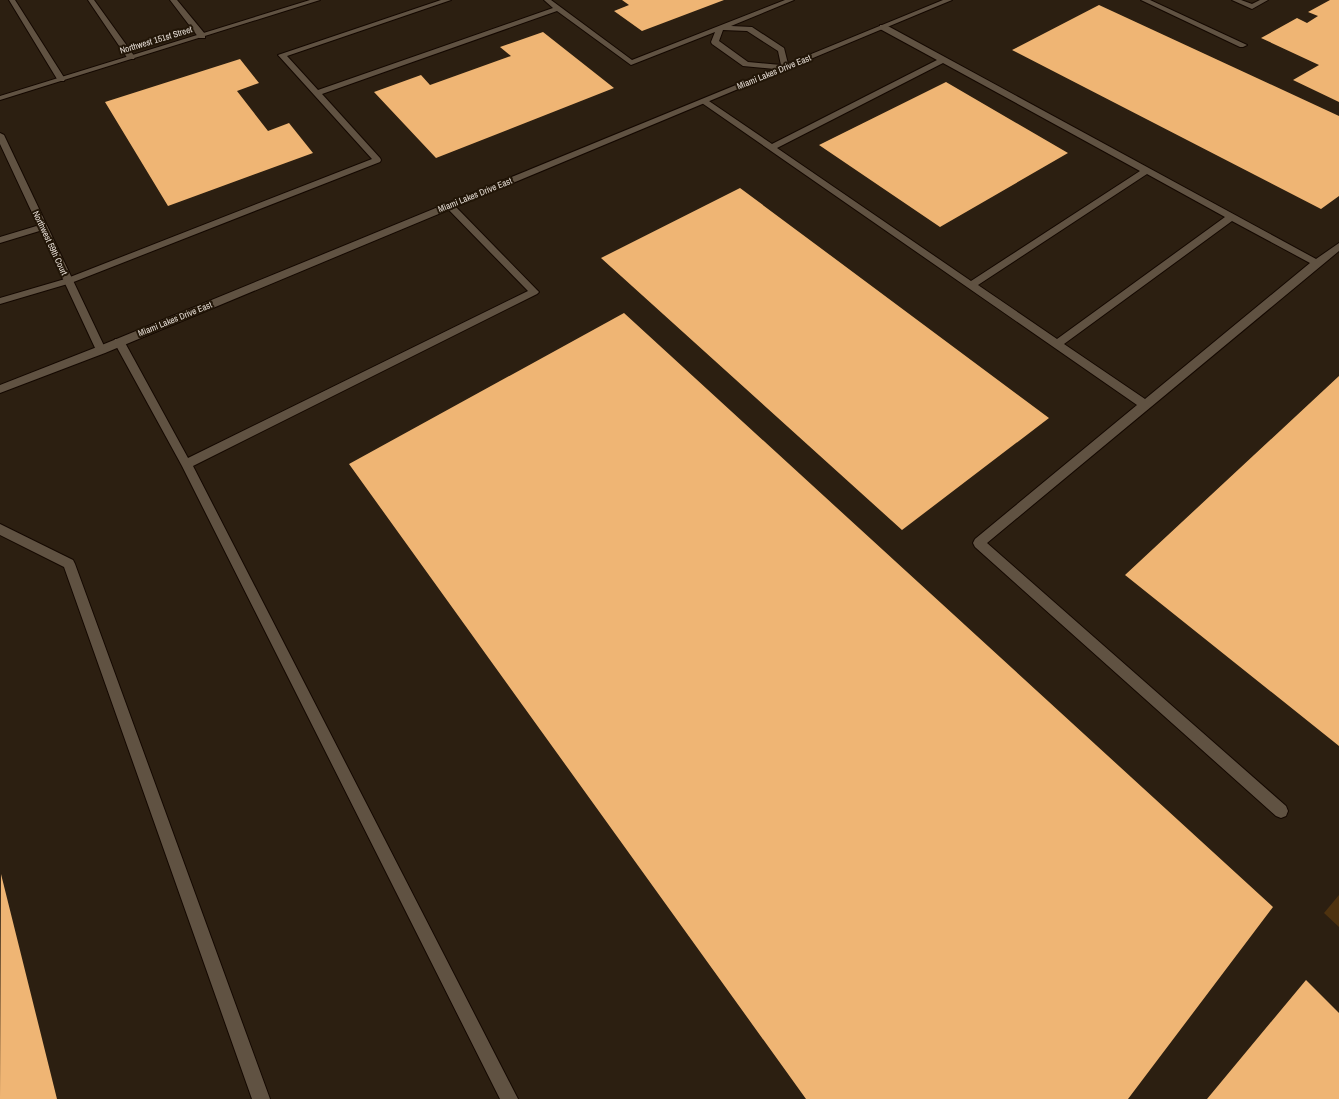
<svg xmlns="http://www.w3.org/2000/svg" width="1339" height="1099" viewBox="0 0 1339 1099" font-family="'Archivo Narrow',sans-serif">
<rect width="100%" height="100%" fill="#2c1f11"/>
<!-- green -->
<path fill="#4e320f" d="M1339 895V927L1324 913Z"/>
<!-- building -->
<path fill="#efb574" d="M622 0H724L642 31 614 11 629 5Z
M1330 0H1339V102L1293 80 1319 65 1261 38 1297 18 1307 23 1318 16 1308 12Z
M1099 5 1339 116V196L1321 209 1012 50Z
M543 32 614 88 436 158 374 92 421 75 430 85 511 56 500 47Z
M240 59 259 83 237 91 268 131 289 123 313 153 168 206 105 102Z
M946 82 1068 153 940 227 819 145Z
M740 188 1049 418 902 530 601 258Z
M624 313 1273 907 1128 1099H806L349 464Z
M1339 376V746L1125 575Z
M1 874 57 1099H0Z
M1306 980 1339 1013V1099H1207Z"/>
<g fill="none" stroke-linecap="round" stroke-linejoin="round">
<defs>
<path id="lane" d="M9 0H15L65 79 64 81H58L57 79Z
M88 0H94L135 57 134 59H128Z
M170 0H177L205 34V38H199Z
M441 0H451L287 56 318 90 553 8 544 0H551L632 60 785 0H794L731 26 752 27 784 48 789 68 785 70 743 66 712 44 711 42 715 32 631 65 557 11 322 94 380 158 381 160 380 162 71 283 0 304V298L65 279 372 159 278 55ZM723 30 747 31 778 51 781 65 748 62 719 41Z
M1141 0H1150L1247 45 1243 47H1240Z
M1232 0H1241L1252 4 1260 0H1268L1252 9Z
M880 25H886L1316 259 1339 243V251L987 543 1286 806 1288 811 1286 816 1281 818 1276 816 975 547 973 543 975 539 1137 405 699 101 703 99H706L772 144 937 60 880 29ZM943 63 1140 171 971 281 777 148ZM1147 174 1225 217 1057 339 978 285ZM1232 221 1310 263 1145 399 1064 344Z
M450 203 453 204 537 290 539 292 537 294 193 466 518 1099H500L182 466 114 342 115 339H123L188 458 528 291 447 208 446 206Z
M43 224 46 225 47 227 46 229 0 243V237Z
M0 524 73 560 75 564 270 1099H252L64 567 0 535Z"/>
<path id="street" d="M310 0H320L0 100V96Z
M0 133 4 135 106 350 105 353H97L96 350 0 144Z"/>
<path id="secondary" d="M943 0H952L105 353 0 393V385L97 347Z"/>
</defs>
<!-- lane casing -->
<use href="#lane" stroke="#140801" stroke-width="2"/>
<!-- street casing -->
<use href="#street" stroke="#140801" stroke-width="2"/>
<!-- secondary casing -->
<use href="#secondary" stroke="#140801" stroke-width="2"/>
<!-- lane -->
<use href="#lane" fill="#605242" fill-rule="evenodd"/>
<!-- street -->
<use href="#street" fill="#605242" fill-rule="evenodd"/>
<!-- secondary -->
<use href="#secondary" fill="#605242" fill-rule="evenodd"/>
</g>
<g text-anchor="middle" stroke-width="4" stroke-linejoin="round" paint-order="stroke">
<!-- far-street labels -->
<g font-size="9" fill="#e6ddd5" stroke="#221608">
<text transform="translate(156 40) rotate(-17)" y="3">Northwest 151st Street</text>
<text transform="translate(774 72) rotate(-22)" y="3">Miami Lakes Drive East</text>
<text transform="translate(475 195) rotate(-22)" y="3">Miami Lakes Drive East</text>
<text transform="translate(50 243) rotate(65)" y="3">Northwest 59th Court</text>
<text transform="translate(175 319) rotate(-22)" y="3">Miami Lakes Drive East</text>
</g>
</g>
</svg>
